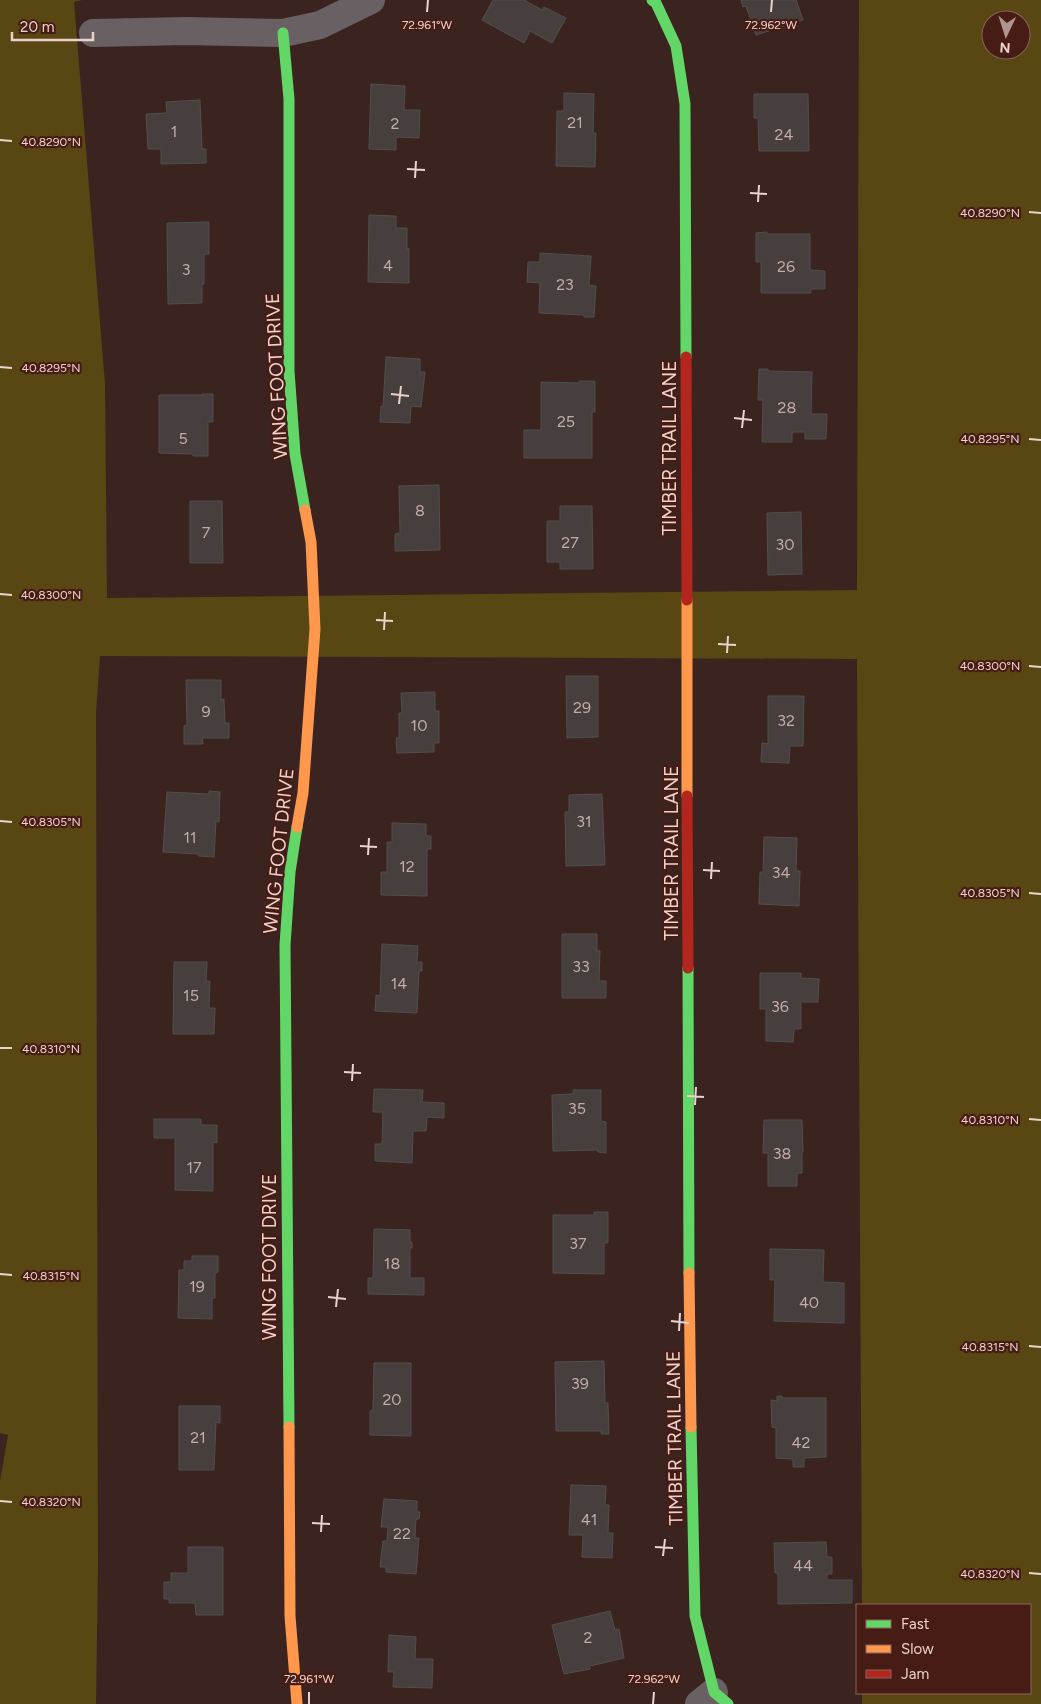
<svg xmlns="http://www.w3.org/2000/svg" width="1041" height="1704" viewBox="0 0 1041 1704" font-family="Figtree,sans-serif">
<rect width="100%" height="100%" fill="#3b2420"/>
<!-- green -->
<path fill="#584713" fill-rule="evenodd" d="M0 0H82L74 2 105 384 107 598 857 590 859 0H1041V1704H862V1693H1030V1605H862L857 659 100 656 96 713 98 1566 96 1704H0V1481L8 1435 0 1433ZM991 20H1021V50H991Z"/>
<!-- building -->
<path fill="#463f3e" stroke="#514f4e" d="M493 0H524L542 10 544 7 566 18 552 43 530 31 524 43 482 20Z
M741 0H796L803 20 756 35 746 6 743 7Z
M371 84 405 86 404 110H420L419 138 396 137V150L369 149Z
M564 93 594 94 593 133H596L595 167 556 166 557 111H564Z
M754 94H808L809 151H759L758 118H754Z
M200 100 202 149H206V163L161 164V149H148L146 114 167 113 166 102Z
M369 215 396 216V228H407V249L409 248V283L368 282Z
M209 222V254H204V284H202V303L168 304 167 223Z
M767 232V234H810V270L825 271V289H811V293H761V262H756V233Z
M540 253 591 256 589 285 596 286 594 317H584V315L539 313 540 283 527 282 528 262H540Z
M386 357 420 359V372H425L421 407 411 406 410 423 380 422 381 406 383 407Z
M759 369H768V371L812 372 811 414H827L826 439H805V432H792V442H762L763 400H758Z
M579 381H595V412H592V458H524V430H541V382L579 383Z
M202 394H213V422H208V456H193V454L159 453V395H202Z
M439 485 440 550 395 551V534L400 533 399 486Z
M190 501H222L223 563H190Z
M560 506H592L593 569H560V562H547V521H560Z
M801 512 802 574 768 575 767 513Z
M566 676H598V737L567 738Z
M186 680H221V700L224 699 225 723H229V738H202L203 744H184V726L187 725Z
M435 692V711H439V743H434V752L397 753 396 738H399V713H402L401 693Z
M768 696H804L803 746H790L789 763 761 762 762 743 768 744Z
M209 791 220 792 219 822 216 821 214 857 199 856 198 854 163 852 167 792 209 794Z
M602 794 605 865 566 866 565 812H569V795Z
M392 823 426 824V836H431V849H427V896L381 895V872H387V842H392Z
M764 837 797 838 796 871H800L799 906 759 904 760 872H763Z
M562 934H597V951H600L599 981H606V998H562Z
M382 944 418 946 417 962H422V971H419L417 1013 375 1011 376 995 380 996Z
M174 962H207L206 981H210L209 1008H215L214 1034H173Z
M760 973H801V978L819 979 818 1002H801V1029H794L793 1042 766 1041V1009H760Z
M374 1089 423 1090 422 1102 444 1103V1118L427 1117 426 1131H413L412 1163 375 1161V1144H382L383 1112H373Z
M573 1090H601V1121L606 1122V1153L598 1152 597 1150 553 1151 552 1095 573 1094Z
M154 1119H201V1125H217V1143L213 1142V1191L175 1190V1138H154Z
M764 1120H802L803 1152 802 1153V1173H797V1186H768V1153H763Z
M594 1212H608V1243H604V1274L553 1273V1215H594Z
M374 1229 410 1230V1243L412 1242V1248H410V1278H424V1295L368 1294V1278H373Z
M770 1249 824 1250 823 1282 844 1283V1323L774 1321 775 1280H770Z
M192 1256H218V1272L215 1274V1298H212V1319L178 1318 179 1270H184V1261H192Z
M604 1361 605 1403H608L609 1434H601V1431H556L555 1362Z
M374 1363H411V1436L370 1435V1411L373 1410Z
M777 1396H782V1398H826V1457L804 1458V1467H793V1459L776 1458V1428L772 1427 771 1400 777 1401Z
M179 1406H220V1423L216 1422 214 1470H179Z
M571 1485 606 1486 605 1505H609L608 1533H613L612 1558 582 1557 583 1535H569Z
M384 1499 417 1501V1512H420L419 1519H416L415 1538H419L416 1574 386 1572V1567H380L383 1541H387L388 1527H381Z
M826 1542 827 1557H832V1574H827V1580H852V1603L778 1604V1573H775L774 1543Z
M188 1547H223V1615H196L195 1603H169V1599H164V1582H171V1573H188Z
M610 1611 615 1630 619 1629 624 1658 590 1666V1669L564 1674 552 1625Z
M389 1635 416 1637 415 1659H433L432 1688 393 1687 394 1672H388Z"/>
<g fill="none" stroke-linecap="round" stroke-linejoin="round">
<!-- street -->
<path stroke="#686063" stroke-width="28" d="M93 33 186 31 283 33 320 25 371 0
M699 1704 714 1692"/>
<!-- fast -->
<path stroke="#63d668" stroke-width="11" d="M652 0 656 3 676 46 685 104 686 357
M283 33 289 99V371L295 454 305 510
M688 968 689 1273
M289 1427 285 945 290 872 297 827
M691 1427 695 1616 714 1692 728 1704"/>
<!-- slow -->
<path stroke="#ff974d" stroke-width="11" d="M687 600V796
M297 827 303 793 315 629 311 542 305 510
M689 1273 691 1427
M289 1427 290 1616 297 1704"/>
<!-- jam -->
<path stroke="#b3261e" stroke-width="11" d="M686 357 687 600
M687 796 688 968"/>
</g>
<!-- ticks -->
<path fill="none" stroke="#edd1cb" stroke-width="2" d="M427 12 428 0M771 12 772 0M0 140 12 141M407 169 425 170M415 178 416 161M750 193 767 194M758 202 759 185M1029 212 1041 213M0 367 12 368M391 394 409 396M399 404 401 386M734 418 752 420M742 428 744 410M1029 439 1041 440M0 594 12 595M376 620 393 621M384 630 385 612M718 644 736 645M727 653 728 636M1029 666 1041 667M0 821 12 822M360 846 377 847M368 855 369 838M703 870 720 871M711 879 712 862M1029 893 1041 894M0 1048H12M344 1072 361 1073M352 1081 353 1064M687 1096 704 1097M695 1105 696 1087M1029 1119 1041 1120M0 1274 12 1275M328 1297 346 1299M336 1307 338 1289M671 1321 689 1323M679 1331 680 1313M1029 1346 1041 1347M0 1501 12 1502M312 1523 330 1524M321 1532 322 1515M655 1547 673 1548M663 1556 665 1539M1029 1573 1041 1574M309 1704V1692M653 1704 654 1692"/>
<g text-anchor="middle" stroke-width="4.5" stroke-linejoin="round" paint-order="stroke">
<!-- number labels -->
<g font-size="16" fill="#c3aca8">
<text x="575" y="128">21</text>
<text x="395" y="129">2</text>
<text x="174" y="137">1</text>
<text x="784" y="140">24</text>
<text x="388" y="271">4</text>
<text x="786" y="272">26</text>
<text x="186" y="275">3</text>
<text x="565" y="290">23</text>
<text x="787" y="413">28</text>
<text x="566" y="427">25</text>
<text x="183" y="444">5</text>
<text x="420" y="516">8</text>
<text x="206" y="538">7</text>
<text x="570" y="548">27</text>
<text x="785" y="550">30</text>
<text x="582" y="713">29</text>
<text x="206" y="717">9</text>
<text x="786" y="726">32</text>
<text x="419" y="731">10</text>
<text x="584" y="827">31</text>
<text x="190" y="843">11</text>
<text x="407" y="872">12</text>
<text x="781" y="878">34</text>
<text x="581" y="972">33</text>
<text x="399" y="989">14</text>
<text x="191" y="1001">15</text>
<text x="780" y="1012">36</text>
<text x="577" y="1114">35</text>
<text x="782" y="1159">38</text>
<text x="194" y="1173">17</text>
<text x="578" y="1249">37</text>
<text x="392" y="1269">18</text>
<text x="197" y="1292">19</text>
<text x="809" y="1308">40</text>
<text x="580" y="1389">39</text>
<text x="392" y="1405">20</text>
<text x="198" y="1443">21</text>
<text x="801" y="1448">42</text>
<text x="589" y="1525">41</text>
<text x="402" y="1539">22</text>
<text x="803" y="1571">44</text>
<text x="588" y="1643">2</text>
</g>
<!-- street labels -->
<g font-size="19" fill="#edd1cb" stroke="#461c15">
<text transform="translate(276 376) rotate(-93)" y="7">WING FOOT DRIVE</text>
<text transform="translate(669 448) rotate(-90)" y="7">TIMBER TRAIL LANE</text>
<text transform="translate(278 851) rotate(-84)" y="7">WING FOOT DRIVE</text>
<text transform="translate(671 853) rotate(-90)" y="7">TIMBER TRAIL LANE</text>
<text transform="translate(269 1257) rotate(-90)" y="7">WING FOOT DRIVE</text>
<text transform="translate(674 1438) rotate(-91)" y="7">TIMBER TRAIL LANE</text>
</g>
</g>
<g font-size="12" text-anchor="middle" fill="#edd1cb" stroke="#461c15" stroke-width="4.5" stroke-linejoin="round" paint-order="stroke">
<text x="427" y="29">72.961°W</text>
<text x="771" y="29">72.962°W</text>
<text x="51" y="146">40.8290°N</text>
<text x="990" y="217">40.8290°N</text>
<text x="51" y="372">40.8295°N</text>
<text x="990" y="443">40.8295°N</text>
<text x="51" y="599">40.8300°N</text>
<text x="990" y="670">40.8300°N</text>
<text x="51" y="826">40.8305°N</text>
<text x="990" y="897">40.8305°N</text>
<text x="51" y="1053">40.8310°N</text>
<text x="990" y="1124">40.8310°N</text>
<text x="51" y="1280">40.8315°N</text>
<text x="990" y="1351">40.8315°N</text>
<text x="51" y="1506">40.8320°N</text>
<text x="990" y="1578">40.8320°N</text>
<text x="309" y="1683">72.961°W</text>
<text x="654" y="1683">72.962°W</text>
</g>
<!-- legend -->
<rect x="856" y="1604" width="175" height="90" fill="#461c15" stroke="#89645e"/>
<rect x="866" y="1620" width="25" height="8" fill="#63d668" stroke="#89645e"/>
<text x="901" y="1629" font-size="15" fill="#edd1cb">Fast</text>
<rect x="866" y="1645" width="25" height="8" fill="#ff974d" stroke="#89645e"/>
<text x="901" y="1654" font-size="15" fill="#edd1cb">Slow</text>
<rect x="866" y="1670" width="25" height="8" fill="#b3261e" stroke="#89645e"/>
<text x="901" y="1679" font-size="15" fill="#edd1cb">Jam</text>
<!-- north arrow -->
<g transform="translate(1006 35) rotate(184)"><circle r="24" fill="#461c15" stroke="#89645e"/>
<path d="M0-4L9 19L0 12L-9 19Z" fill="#af948f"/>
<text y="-8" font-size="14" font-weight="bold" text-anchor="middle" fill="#edd1cb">N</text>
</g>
<!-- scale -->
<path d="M12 32v8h81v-8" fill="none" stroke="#edd1cb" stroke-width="2.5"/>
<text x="20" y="32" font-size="15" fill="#edd1cb" stroke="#461c15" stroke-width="4" paint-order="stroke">20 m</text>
</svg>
